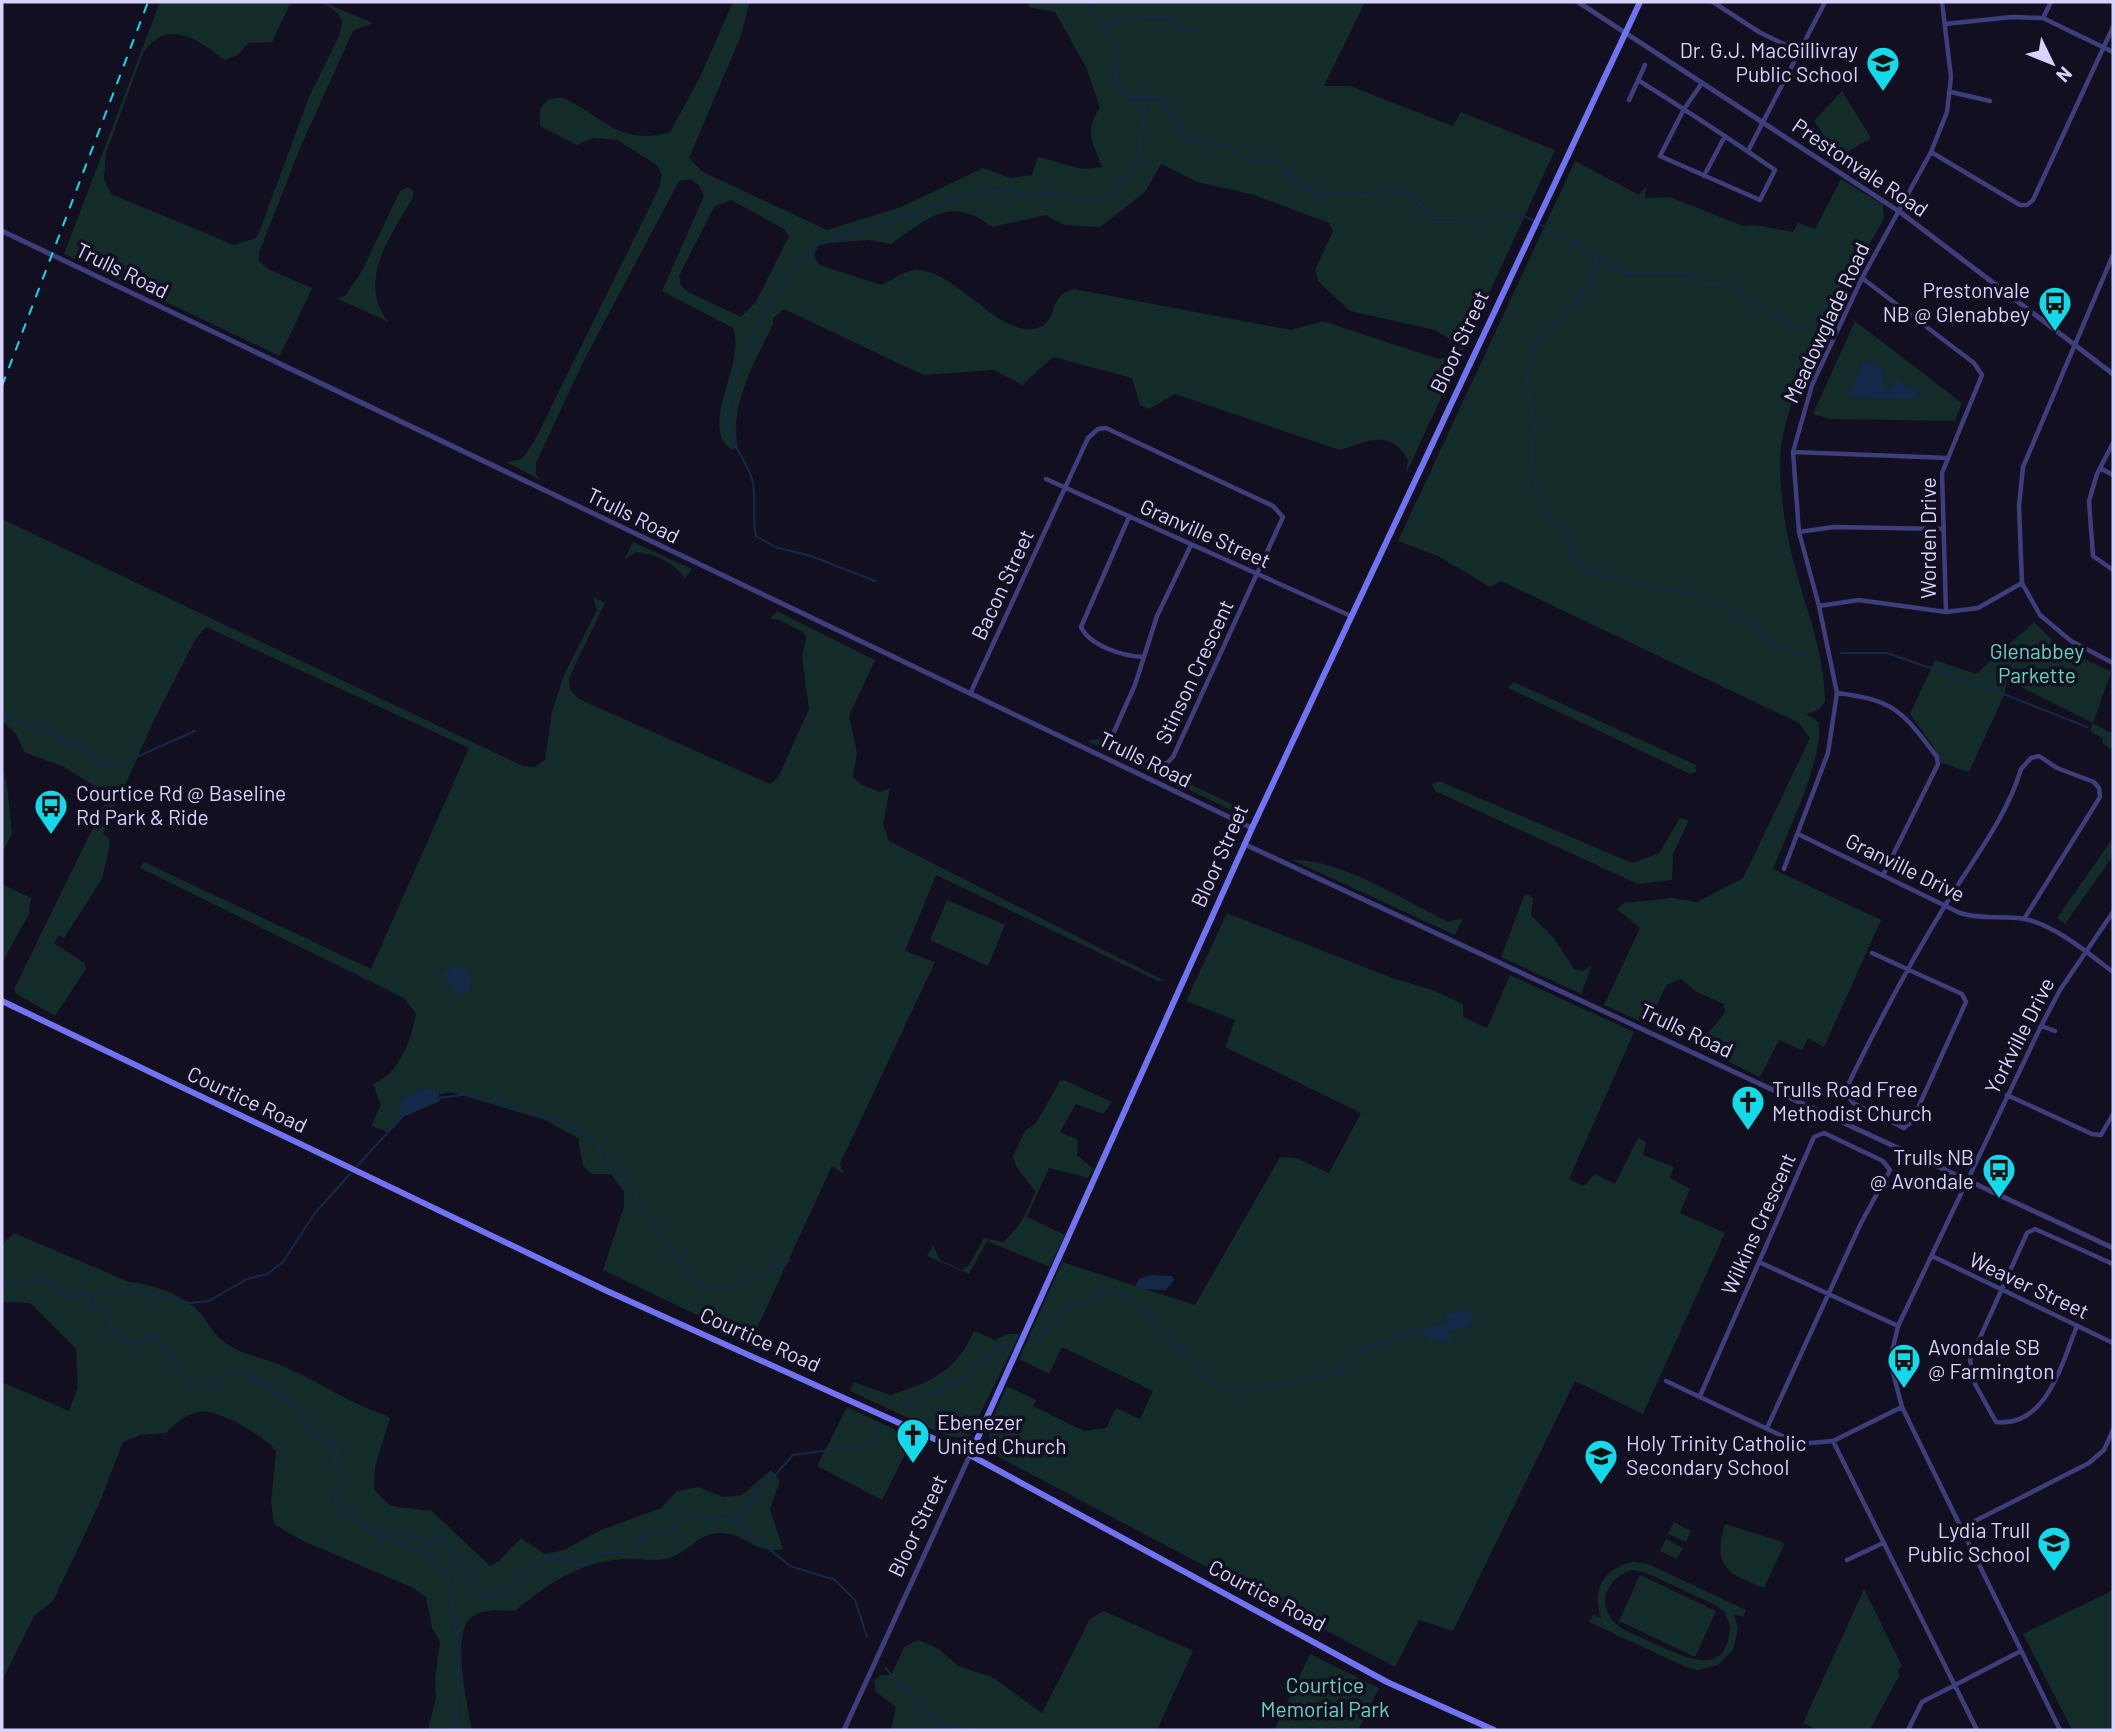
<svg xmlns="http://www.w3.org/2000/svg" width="2115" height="1732" viewBox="0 0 2115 1732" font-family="Barlow,sans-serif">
<rect width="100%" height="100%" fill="#120f21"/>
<!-- green -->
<path fill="#132b29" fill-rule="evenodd" d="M160 2H291L272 42 248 43 238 55 225 60C199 41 168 16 143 53L106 153 104 179 111 194 234 245 256 238 260 230 309 97 339 36 342 22 338 14 323 2 373 23 353 31 300 148 259 253V261L270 270 312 288 280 356 64 254Z
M733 2H750L740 38 689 158 703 172 827 230 901 207 983 168 1011 178 1032 175 1038 157 1082 169 1102 167C1092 140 1084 133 1100 107L1086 67 1055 12 1028 7 1030 2H1365L1324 86H1350L1453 126 1461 112 1555 150 1406 474 1408 459C1388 428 1367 442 1340 450L1175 394 1149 409 1140 405 1132 378 1053 357 1022 385 994 370 923 375 784 309 773 318V324C755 362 729 405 738 447L732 450C697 428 747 362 733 328L662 291 704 196 699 185 691 179 679 181 582 364 536 463V475L542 481 506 462 522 459 534 442 659 188 662 176 657 165 617 140 593 138 577 145 540 126V109L547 100 561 97C603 115 618 147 670 132L700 77ZM1161 164 1197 182 1254 195 1329 223 1333 231 1315 270 1318 281 1350 311 1435 330 1454 342C1452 353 1449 357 1438 359L1323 321 1291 330 1074 289C1070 291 1062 293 1060 297 1050 307 1055 321 1040 327 1002 343 957 268 915 270 904 271 891 281 881 285L819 265 814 255 819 244 868 240 891 244C927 219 951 194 992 227L1046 215 1064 225 1100 227 1145 192ZM731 200 784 229 789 236 756 302 741 317 688 292 681 286 679 276 714 207Z
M1842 91 1871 138 1839 157 1814 121Z
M1575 161 1639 195 1646 187 1645 198 1670 197 1743 226 1755 225 1793 232 1798 223 1815 229 1841 179 1883 205 1884 219C1848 282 1782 390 1780 462 1780 491 1784 519 1790 547 1801 597 1825 650 1825 702L1818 710 1806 714 1818 722C1826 754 1786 836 1773 869L1881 920 1824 1047 1808 1038 1802 1050 1779 1040 1760 1077 1697 1046C1705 1032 1718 1026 1725 1011L1723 1004 1695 991 1681 979 1666 985 1648 1025 1604 1005 1640 928 1617 909 1624 903 1672 898 1697 902 1743 878 1810 738 1799 723 1501 581 1490 587 1438 556 1398 541Z
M407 187 413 190V197C392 234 355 282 389 322L336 298 345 296 362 271 400 191Z
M1855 321 1962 403 1955 421 1830 419 1813 414Z
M2 519 523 766 535 767 545 760 552 712 564 675 597 610 593 597 605 603 569 678 570 690 579 699 770 784 778 778 809 709 802 657 806 638 803 632 777 619H770L777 611 875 660 849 716 857 753 853 777 862 785 880 792 890 788 883 824 889 841 1165 981H1158L936 875 905 951 935 962 840 1164 844 1174 832 1166 751 1341 603 1270 624 1207V1192L611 1174H592L583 1166 578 1138 545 1120 451 1092 441 1094 436 1090 399 1115 403 1117 389 1133 371 1126 381 1105 373 1084C401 1072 410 1041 416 1014L404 998 140 868 144 862 371 969 469 748 206 627 195 640 155 718 103 834 109 838 110 844 102 879 64 938 59 935 54 943 84 963 86 969 55 1016 15 993V987L109 795 64 767 24 752 16 734 2 721Z
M633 542 692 569 685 579C674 562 656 554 636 552L624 560Z
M2034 622 2056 644 2111 672 2093 723 2113 734V751L2103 744 2102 738 2090 731 2093 723 2007 680 2004 695 1969 772 1939 762 1932 745 1910 714 1935 660 1976 674Z
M1514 682 1696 765V772L1690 774 1508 688Z
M1108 738 1123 753 1243 809 1244 816 1087 741Z
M2 767 7 785 12 833 2 854Z
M1439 781 1632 863 1659 853 1680 818 1689 820 1673 854 1672 880 1638 884 1435 791 1432 784Z
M2113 838V856L2065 924 2057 918Z
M1292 860C1341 859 1404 900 1448 922L1463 918 1455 935Z
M2 884 31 898 29 914 2 963Z
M1529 895 1533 898 1531 916 1553 937 1575 970 1583 971 1592 965 1581 994 1501 957 1524 896Z
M947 900 1005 925 988 966 930 940Z
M1227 913 1392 978 1430 989 1463 1004V1017L1487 1028 1510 975 1634 1032 1569 1179 1584 1186 1595 1174 1615 1184 1638 1138 1646 1142 1643 1155 1674 1167 1670 1178 1690 1189 1680 1213 1725 1233 1643 1414 1575 1381 1453 1631 1419 1620 1395 1667 995 1455C981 1433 998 1408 1007 1386L1036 1400 1033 1406 1084 1431 1106 1428 1116 1408 1140 1419 1153 1391 1062 1347 1049 1374 1019 1359 1062 1262 1195 1305 1280 1157 1296 1158 1329 1173 1361 1113 1225 1047 1235 1020 1186 1001Z
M1064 1080 1112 1102 1103 1114 1076 1104 1060 1132 1078 1140 1077 1155 1093 1169 1088 1178 1049 1168 1027 1217 1065 1235 1050 1267 987 1241 969 1274 927 1256 933 1245 940 1260 962 1270 969 1265 984 1238 1003 1242C1020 1228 1028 1211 1035 1191L1017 1168 1013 1156 1025 1131 1036 1123 1060 1081Z
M14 1233 129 1282C154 1284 191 1297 205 1319 213 1331 217 1338 230 1346 246 1356 267 1359 285 1367 320 1382 351 1404 387 1416L390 1418 375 1467 374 1490 391 1506 432 1511 490 1566 499 1561 521 1538 545 1554 564 1550 601 1530 661 1508 677 1491 698 1487 723 1497 742 1495 771 1470 780 1481 770 1509 783 1549C754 1555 744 1531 718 1533 698 1534 689 1551 672 1557 657 1563 639 1558 623 1559 579 1562 547 1584 515 1611 501 1611 484 1608 472 1617 450 1633 468 1707 472 1730H428L436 1698 435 1680 440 1642 432 1628 426 1597 411 1587 299 1539 274 1524 271 1503 276 1451C263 1435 220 1409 199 1412 185 1414 175 1424 166 1433L140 1435 123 1442 99 1504 53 1601 34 1616 2 1681V1382L69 1411 78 1387 76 1349 30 1303 2 1302V1244Z
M974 1331 995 1340 1008 1334H1020L968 1438 947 1436 850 1391 854 1382 890 1395C931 1382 956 1372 974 1331Z
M847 1407 913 1438 882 1500 817 1466Z
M1674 1522 1691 1531 1686 1542 1668 1534Z
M1725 1524 1782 1542 1784 1545 1764 1588C1727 1574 1712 1566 1725 1524Z
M1666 1539 1683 1548 1677 1559 1660 1551Z
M1633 1562 1648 1564 1746 1610 1743 1617 1734 1614 1738 1629 1733 1650 1718 1665 1699 1670 1686 1667 1589 1622 1593 1615 1601 1618C1591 1590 1604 1568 1633 1562ZM1632 1570 1647 1573 1717 1606 1725 1613 1730 1627C1727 1682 1680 1655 1651 1642 1639 1636 1622 1631 1613 1621 1596 1601 1609 1577 1632 1570Z
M1640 1575 1716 1611 1695 1657 1619 1621Z
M1864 1589 1902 1666 1898 1670 1899 1676 1870 1730H1818L1803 1723Z
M2113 1590V1730H2072L2023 1634Z
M1104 1611 1193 1651 1157 1730H891L896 1707 876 1692 874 1681 881 1675H891L905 1646 919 1640 939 1649 958 1666 992 1677 1042 1713 1090 1619Z
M1310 1654 1379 1688 1358 1730H1274Z"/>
<!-- water -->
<path fill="#142947" d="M1863 360 1883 370 1884 387 1890 389 1896 379 1924 399 1849 397Z
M457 965 471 977 470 990 460 995 443 975Z
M425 1088 439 1092 440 1101 403 1117 399 1115 401 1099Z
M1151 1275 1172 1276 1174 1280 1166 1290 1140 1289 1136 1285 1139 1279Z
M1466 1309 1472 1312C1475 1331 1460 1328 1447 1332L1452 1342 1429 1340 1421 1329 1447 1322 1445 1315Z"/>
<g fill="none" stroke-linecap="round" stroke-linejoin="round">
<!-- stream -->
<path stroke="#142947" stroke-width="2" d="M1084 2 1113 40 1117 85 1130 97H1162L1175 124 1192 141 1227 146 1245 160H1275L1305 189 1317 194 1369 195 1387 190 1411 194 1432 218H1459L1482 224C1499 215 1514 210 1533 220
M1106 25 1144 17H1167L1178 28 1198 32
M1541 225 1626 273H1688L1705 284H1727L1781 320 1798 327 1818 328
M1596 254 1591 283 1533 347 1525 372 1535 428 1531 453 1536 487 1551 519 1563 526 1571 552 1593 574 1707 597
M875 581 811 556 775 547 756 536C752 518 756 500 753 483 749 463 733 448 729 429 720 378 778 282 812 247L978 192 1012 190 1027 196 1048 192 1092 202 1106 199 1137 165 1146 99
M1711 600 1720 604
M1725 607C1756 624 1775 655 1812 655
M1841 653H1887L1996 691 2087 727
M2 707 4 716 83 746 104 766 125 762 195 731
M438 1098 469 1094 558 1120 584 1133 599 1146 602 1162 627 1178 648 1218 697 1284 711 1288 738 1285 790 1260
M357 1166 403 1116
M2 1281 25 1284 44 1279 60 1286 66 1300 84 1291 89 1295
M89 1296V1307L94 1311 101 1309 109 1315 112 1334 135 1345 149 1334 168 1350 188 1383 195 1378 210 1388C221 1377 228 1369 245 1372L293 1405 314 1436 335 1444 337 1450 334 1463 347 1474 335 1496V1503L373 1534 417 1549 448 1575 459 1655 456 1730
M90 1296 124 1289 189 1303 209 1301 247 1279 267 1274 283 1262 315 1213 350 1174
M1033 1341C1053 1336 1057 1310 1077 1303 1080 1302 1084 1304 1087 1302 1095 1299 1102 1291 1112 1292 1145 1294 1193 1386 1234 1392L1337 1373 1351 1354 1421 1329
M903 1405C917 1396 935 1394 949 1387 971 1377 985 1355 1006 1344
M735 1520 793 1455 866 1445 881 1430
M368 1529 406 1532 431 1545 437 1538 476 1578 482 1594 502 1595 540 1560 563 1556 579 1566 590 1563 600 1553 630 1552 648 1533 670 1531 692 1514 735 1521 790 1566 835 1580 855 1600 867 1637
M886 1668 900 1687 910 1690 915 1707 946 1725 971 1730"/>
<!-- minor -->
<path stroke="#3f3e7c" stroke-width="4.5" d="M1713 2 1759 32 1800 52
M2043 18 2051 2
M1945 24 2012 17 2043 18 2113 52
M1638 80C1684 109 1730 139 1775 170L1760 200 1660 156 1684 109 1702 83
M1951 92 1990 101
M1629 100 1645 65
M1748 151 1825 2
M1931 152 2020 205H2027L2033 200 2113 27
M1704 176 1725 136
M2113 255 2023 467 2019 506 2022 583 2040 615 2071 641 2113 663
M1862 278 1974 363 1982 375 1942 473 1946 612
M2113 443 2097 474 2089 501 2093 556 2113 570
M1793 452 1948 458
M2100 468 2113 475
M1046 479 1351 616
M1129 517 1081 627C1090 646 1123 656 1143 657
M1799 532 1834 527 1944 529
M1819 606 1859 600 1946 612 1978 608 2022 583
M1837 693C1895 700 1903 712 1937 757L1938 764 1883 875
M970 694 1088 438 1098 429 1106 428 1273 506 1283 517 1173 757 1167 763C1152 767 1116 750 1113 734L1135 685 1157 616 1191 545
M1798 834 1960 913C1981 920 2003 915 2025 919 2056 926 2088 953 2113 972
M1784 869 1828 753 1837 693 1819 606 1799 532 1793 452 1812 385 1862 278 1931 152 1947 112 1951 77 1942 2
M1872 953 1962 994 1966 1002 1912 1121 1904 1128 1853 1103 1845 1091C1876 1027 1909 964 1946 904 1972 861 2007 817 2021 769L2031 758 2039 756 2057 768 2094 782 2099 788 2100 797 2024 919
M2041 1026 2055 1031
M2007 1095 2092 1134 2101 1135 2113 1114
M1932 1256 2113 1343
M1759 1262 1898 1326
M2077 1326C2062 1362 2047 1428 1996 1422L1975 1384 1970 1360 2027 1233 2035 1229 2113 1264
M1666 1381 1799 1444 1833 1441 1902 1407
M1700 1396 1814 1137 1824 1133 1883 1161 1890 1170 1861 1223 1767 1428
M1833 1441 1977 1730
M1961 1528 2089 1463 2104 1450 2113 1430
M1847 1560 1883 1543
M1908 1730 1922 1702 2021 1651
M2060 1730 1902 1407 1890 1361 1898 1326 2041 1026 2060 990 2113 912"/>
<!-- tertiary -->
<path stroke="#3f3e7c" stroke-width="5" d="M1578 2 1900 212 2113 374
M2 231 1252 828
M1244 844 2113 1248
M844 1730 970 1455"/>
<!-- secondary -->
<path stroke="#7273f3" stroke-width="6" d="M2 1001 607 1291 970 1455 1387 1682 1494 1730
M970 1455 1252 828 1640 2"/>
<!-- rail -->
<path stroke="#13dae8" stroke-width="2" stroke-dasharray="10 9" stroke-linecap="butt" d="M2 386 148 2"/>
</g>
<!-- icons -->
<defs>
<symbol id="school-pin" viewBox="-11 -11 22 30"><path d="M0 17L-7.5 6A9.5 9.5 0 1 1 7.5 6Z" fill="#13dae8" stroke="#120f21"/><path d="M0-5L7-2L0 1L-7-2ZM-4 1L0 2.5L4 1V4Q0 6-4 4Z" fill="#111"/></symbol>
<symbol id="bus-pin" viewBox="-11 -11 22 30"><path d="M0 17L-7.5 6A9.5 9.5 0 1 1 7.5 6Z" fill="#13dae8" stroke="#120f21"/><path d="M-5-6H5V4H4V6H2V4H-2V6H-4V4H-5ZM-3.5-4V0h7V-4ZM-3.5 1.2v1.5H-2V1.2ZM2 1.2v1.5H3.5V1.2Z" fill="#111"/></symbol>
<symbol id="church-pin" viewBox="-11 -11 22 30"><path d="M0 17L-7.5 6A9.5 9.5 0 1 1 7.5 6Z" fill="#13dae8" stroke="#120f21"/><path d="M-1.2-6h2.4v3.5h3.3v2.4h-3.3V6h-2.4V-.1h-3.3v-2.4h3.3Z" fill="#111"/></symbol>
</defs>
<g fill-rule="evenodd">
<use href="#school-pin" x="1864" y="44" width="38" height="52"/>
<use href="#bus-pin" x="2036" y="284" width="38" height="52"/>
<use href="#bus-pin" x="32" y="787" width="38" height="52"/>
<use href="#church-pin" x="1729" y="1083" width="38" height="52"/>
<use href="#bus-pin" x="1980" y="1151" width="38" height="52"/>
<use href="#bus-pin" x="1885" y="1341" width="38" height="52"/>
<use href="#church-pin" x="894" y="1416" width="38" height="52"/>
<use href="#school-pin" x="1582" y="1437" width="38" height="52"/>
<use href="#school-pin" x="2035" y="1524" width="38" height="52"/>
</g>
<g text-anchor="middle" stroke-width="7" stroke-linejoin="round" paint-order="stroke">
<!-- poi labels -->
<g font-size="21" fill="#d7d3fb" stroke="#120f21" text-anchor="start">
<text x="1858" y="58" text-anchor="end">Dr. G.J. MacGillivray<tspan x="1858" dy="24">Public School</tspan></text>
<text x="2030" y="298" text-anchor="end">Prestonvale<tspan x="2030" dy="24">NB @ Glenabbey</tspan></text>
<text x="76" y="801">Courtice Rd @ Baseline<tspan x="76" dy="24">Rd Park &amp; Ride</tspan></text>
<text x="1772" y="1097">Trulls Road Free<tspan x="1772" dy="24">Methodist Church</tspan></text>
<text x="1974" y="1165" text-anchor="end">Trulls NB<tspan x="1974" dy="24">@ Avondale</tspan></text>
<text x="1928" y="1355">Avondale SB<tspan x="1928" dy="24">@ Farmington</tspan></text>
<text x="937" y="1430">Ebenezer<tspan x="937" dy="24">United Church</tspan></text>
<text x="1626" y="1451">Holy Trinity Catholic<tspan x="1626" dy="24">Secondary School</tspan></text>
<text x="2030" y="1538" text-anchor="end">Lydia Trull<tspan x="2030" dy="24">Public School</tspan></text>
</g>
<!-- street labels -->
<g font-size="21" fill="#d7d3fb" stroke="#120f21">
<text transform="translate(1860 168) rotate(34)" y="7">Prestonvale Road</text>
<text transform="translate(122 271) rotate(26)" y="7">Trulls Road</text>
<text transform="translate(1827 323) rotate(-65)" y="7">Meadowglade Road</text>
<text transform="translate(1460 342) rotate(-65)" y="7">Bloor Street</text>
<text transform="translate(633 516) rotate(26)" y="7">Trulls Road</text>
<text transform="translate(1205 534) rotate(24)" y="7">Granville Street</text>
<text transform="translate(1929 538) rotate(-90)" y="7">Worden Drive</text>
<text transform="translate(1003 585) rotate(-65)" y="7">Bacon Street</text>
<text transform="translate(1195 672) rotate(-65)" y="7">Stinson Crescent</text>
<text transform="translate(1145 760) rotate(26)" y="7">Trulls Road</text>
<text transform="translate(1220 856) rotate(-66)" y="7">Bloor Street</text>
<text transform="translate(1905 868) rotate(26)" y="7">Granville Drive</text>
<text transform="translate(1686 1031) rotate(25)" y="7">Trulls Road</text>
<text transform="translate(2020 1036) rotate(-63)" y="7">Yorkville Drive</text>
<text transform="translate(247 1100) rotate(25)" y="7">Courtice Road</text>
<text transform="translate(1759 1224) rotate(-66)" y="7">Wilkins Crescent</text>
<text transform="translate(2029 1286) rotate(25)" y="7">Weaver Street</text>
<text transform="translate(760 1340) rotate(24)" y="7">Courtice Road</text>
<text transform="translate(918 1526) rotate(-65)" y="7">Bloor Street</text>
<text transform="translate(1267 1596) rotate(28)" y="7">Courtice Road</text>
</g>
<!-- park labels -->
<g font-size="21" fill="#65d5b6" stroke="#120f21">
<text x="2037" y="659">Glenabbey<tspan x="2037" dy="24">Parkette</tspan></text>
<text x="1325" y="1693">Courtice<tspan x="1325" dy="24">Memorial Park</tspan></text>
</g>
</g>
<!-- border -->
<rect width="2115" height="1732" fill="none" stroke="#d7d3fb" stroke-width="7"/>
<!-- north arrow -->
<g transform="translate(2052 63) rotate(133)" stroke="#120f21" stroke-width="5" paint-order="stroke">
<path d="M0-5L12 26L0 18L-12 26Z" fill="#d7d3fb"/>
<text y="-10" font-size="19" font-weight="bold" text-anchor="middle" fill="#d7d3fb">N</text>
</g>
</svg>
